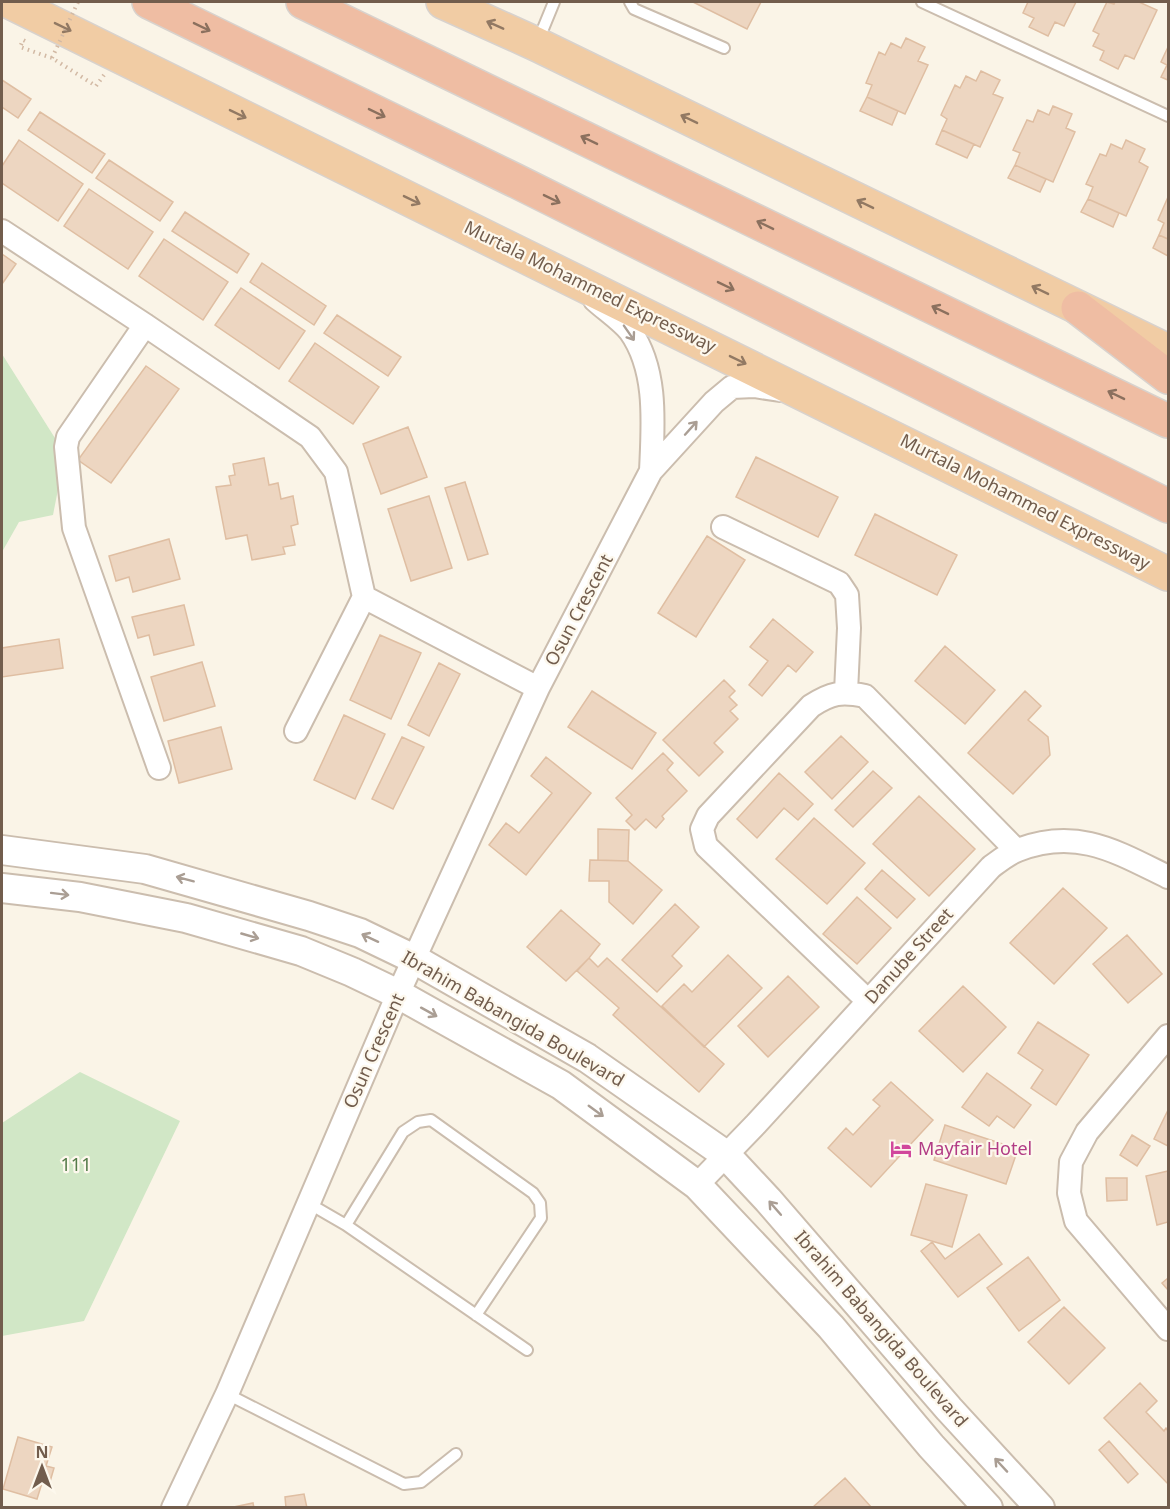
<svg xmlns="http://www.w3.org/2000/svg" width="1170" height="1509" viewBox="0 0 1170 1509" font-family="'Noto Sans',sans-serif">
<rect width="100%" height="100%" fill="#faf4e7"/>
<!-- green -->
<path fill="#d1e7c6" d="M2 354 65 454 53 515 19 522 2 552Z
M80 1072 180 1121 84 1321 2 1336V1123Z"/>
<!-- building -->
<path fill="#edd6c1" stroke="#dfbea2" stroke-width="1.5" d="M693 2H761L747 29Z
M1028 2H1076L1064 26 1055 22 1048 36 1029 27 1034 18 1023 13Z
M1107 2 1114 4 1115 2H1139L1157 10 1134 59 1125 55 1118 69 1100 60 1104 51 1093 46 1099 34 1093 31Z
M906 38 925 47 918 61 928 65 905 114 867 97 872 85 866 83 879 52 885 55 891 43 901 48Z
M1168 47V80L1161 77 1167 65 1161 62Z
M981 71 1000 80 993 94 1003 98 980 147 942 130 947 119 941 115 955 85 960 88 966 76 976 81Z
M2 80 31 99 18 118 2 107Z
M867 97 898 111 892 125 860 111Z
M1053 106 1072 114 1066 128 1075 132 1053 182 1015 165 1020 153 1013 150 1027 120 1033 122 1038 110 1049 115Z
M40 112 105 154 92 173 28 130Z
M942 130 974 144 967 158 936 144Z
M19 140 83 184 58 221 2 183V166Z
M1126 140 1145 149 1139 162 1148 167 1126 216 1088 199 1093 187 1086 184 1100 154 1106 156 1111 144 1122 149Z
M109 160 173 202 160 221 96 178Z
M1015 165 1046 179 1040 192 1008 178Z
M89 189 153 232 128 269 64 226Z
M1168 197V239L1159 235 1164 223 1158 220Z
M1088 199 1119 213 1113 227 1081 212Z
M185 212 249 254 237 273 172 231Z
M1159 235 1168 239V256L1153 248Z
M164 239 228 282 203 320 139 276Z
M2 254 16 264 2 284Z
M262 263 326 306 314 325 250 282Z
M241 288 305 331 279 369 215 325Z
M337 315 401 357 388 376 324 333Z
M315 343 379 387 353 424 289 381Z
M146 366 179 389 111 483 78 460Z
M408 427 427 477 381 494 363 444Z
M756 457 838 497 818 537 736 497Z
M264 458 269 485 278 483 281 499 293 496 298 524 291 526 295 545 283 547 285 554 252 560 247 535 226 539 216 487 231 485 229 476 235 475 233 464Z
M465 482 488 554 468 560 445 488Z
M429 496 452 568 411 581 388 509Z
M875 514 957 555 937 595 855 555Z
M707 536 745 560 696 637 658 613Z
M169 539 180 579 133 592 129 577 116 581 109 556Z
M184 605 194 645 154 655 149 635 138 638 132 617Z
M773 619 813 652 796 672 788 665 762 696 749 685 768 661 750 647Z
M380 635 421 653 391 719 350 700Z
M59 639 63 668 2 677V648Z
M945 646 995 690 965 724 915 681Z
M202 662 215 706 164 721 151 677Z
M439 663 460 674 429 736 408 725Z
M724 680 735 691 729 697 737 705 730 711 738 719 714 743 723 752 699 776 663 740Z
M592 691 656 733 632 769 568 727Z
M1025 691 1041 706 1028 720 1048 737 1050 755 1013 794 968 753Z
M344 715 385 734 355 799 314 780Z
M221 727 232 769 179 783 168 741Z
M841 736 868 762 832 799 805 772Z
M402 737 424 747 393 809 372 799Z
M663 753 673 763 667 770 687 791 662 816 664 819 656 828 646 819 635 830 626 821 632 815 616 798Z
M546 757 591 793 526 875 489 845 506 823 519 833 552 793 531 776Z
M873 771 892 788 853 827 835 810Z
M779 773 813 804 798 820 784 808 757 838 737 819Z
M919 796 975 849 929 896 873 844Z
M814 818 865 863 827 904 776 859Z
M598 829 629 830 628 861 598 860Z
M590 860 628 861 662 890 633 924 609 902V881H589Z
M882 870 915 899 897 918 865 889Z
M1063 888 1107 928 1054 984 1010 943Z
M857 897 891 928 857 964 823 934Z
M675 904 699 927 672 956 682 966 657 992 622 960Z
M561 910 600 944 589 958 566 981 527 947Z
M1127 935 1162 974 1128 1003 1093 964Z
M728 955 762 988 704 1047 662 1006 684 984 692 992Z
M589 958 598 967 607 958 724 1064 699 1092 613 1015 619 1008 577 971Z
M788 976 819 1007 768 1057 738 1026Z
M963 986 1006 1027 963 1072 919 1031Z
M1038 1022 1089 1055 1056 1105 1031 1088 1043 1070 1018 1053Z
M987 1073 1031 1105 1014 1128 997 1116 989 1126 962 1107Z
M891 1082 933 1120 871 1187 828 1148 846 1128 853 1135 880 1106 873 1100Z
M1168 1110V1146L1154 1139Z
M945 1125 1018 1149 1006 1184 934 1160Z
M1132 1135 1150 1146 1137 1166 1120 1155Z
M1168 1171V1222L1157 1225 1146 1176Z
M1106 1178H1127V1200L1107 1201Z
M926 1184 967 1195 952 1247 911 1235Z
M979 1234 1002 1264 958 1297 921 1251 932 1242 945 1259Z
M1028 1257 1060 1300 1019 1331 987 1288Z
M1168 1278V1290L1162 1283Z
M1064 1307 1105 1348 1069 1384 1028 1342Z
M1140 1383 1157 1401 1146 1412 1164 1431 1166 1428 1168 1431V1484L1104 1418Z
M18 1437 52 1447 46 1466 54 1468 49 1485 42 1483 37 1499 3 1489Z
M1109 1441 1138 1474 1128 1483 1099 1450Z
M845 1478 872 1508H812Z
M304 1494 307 1508H286L285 1497Z
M253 1503 254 1508H229Z"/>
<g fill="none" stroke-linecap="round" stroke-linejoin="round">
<defs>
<path id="service" d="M630 2 634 9 724 48
M922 2 1168 116
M538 41 554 2
M308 1203 346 1225 527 1350
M346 1225 403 1132 418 1122 431 1120 533 1193 540 1203 541 1218 476 1315
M227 1394 404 1484 421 1482 456 1454"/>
<path id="minor" d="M2 231 145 325 310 437 336 472 364 597 538 688
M595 300C606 310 621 320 630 331 658 370 653 425 651 471
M145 325 68 437 66 447 74 528 159 768
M723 527 839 583 847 595 849 628 846 692
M296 731 364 597
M868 1001 706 846 702 829 708 816 811 706C831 693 841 691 865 696L1016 850
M1168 1036 1087 1132 1071 1162 1069 1193 1076 1221 1168 1329
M697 1185 756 1124 991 867C999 861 1009 853 1018 850 1077 827 1117 852 1168 877
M173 1508 227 1394 398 994 538 688 651 471 714 402 732 387 754 386 780 390"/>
<path id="tertiary" d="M2 850 145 869 309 916 360 933 414 959 587 1058 726 1155 768 1200 949 1409 1040 1508
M2 888 80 897 186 918 301 951 352 972 398 994 561 1085 697 1185 831 1327 931 1446 988 1508"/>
<path id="trunk" d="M10 2 1168 574
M443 2 536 44 1168 351"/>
<path id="motorway" d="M149 2 514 180 1168 506
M303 2 1168 421
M1078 308 1168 377"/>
</defs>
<!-- service casing -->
<use href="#service" stroke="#cbbdae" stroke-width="14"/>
<!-- minor casing -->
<use href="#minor" stroke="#cbbdae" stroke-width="26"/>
<!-- tertiary casing -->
<use href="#tertiary" stroke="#cbbdae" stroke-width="32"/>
<!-- trunk casing -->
<use href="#trunk" stroke="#d8d2cd" stroke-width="36"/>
<!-- motorway casing -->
<use href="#motorway" stroke="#d8d2cd" stroke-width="36"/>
<!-- path -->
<path stroke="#d2b9a4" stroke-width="4" stroke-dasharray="1.5 4.5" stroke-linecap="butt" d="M25 41 23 40 20 47 52 58 96 86 104 75"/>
<!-- service -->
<use href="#service" stroke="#fff" stroke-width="10"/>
<!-- minor -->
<use href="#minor" stroke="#fff" stroke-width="22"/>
<!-- tertiary -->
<use href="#tertiary" stroke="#fff" stroke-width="28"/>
<!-- trunk -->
<use href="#trunk" stroke="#f1cca4" stroke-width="33"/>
<!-- motorway -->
<use href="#motorway" stroke="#efbda3" stroke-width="33"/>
<!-- path-bridge -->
<path stroke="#d2b9a4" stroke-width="4" stroke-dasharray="1.5 4.5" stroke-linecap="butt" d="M52 58 78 2"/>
</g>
<!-- one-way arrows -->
<defs><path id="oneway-shaft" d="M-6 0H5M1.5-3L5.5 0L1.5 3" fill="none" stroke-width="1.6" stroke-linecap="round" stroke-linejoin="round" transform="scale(1.5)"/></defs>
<g stroke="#927963">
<use href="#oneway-shaft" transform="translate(495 25) rotate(-156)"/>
<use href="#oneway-shaft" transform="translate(63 27) rotate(26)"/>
<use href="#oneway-shaft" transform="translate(238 114) rotate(26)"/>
<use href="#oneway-shaft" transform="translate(689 119) rotate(-154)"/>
<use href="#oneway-shaft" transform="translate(412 200) rotate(26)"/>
<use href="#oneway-shaft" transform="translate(865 204) rotate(-154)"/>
<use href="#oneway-shaft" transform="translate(1040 290) rotate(-154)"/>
<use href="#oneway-shaft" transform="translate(738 360) rotate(26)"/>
</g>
<g stroke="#8b705e">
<use href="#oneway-shaft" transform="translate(202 27) rotate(26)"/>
<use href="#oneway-shaft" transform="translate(377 113) rotate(26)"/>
<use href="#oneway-shaft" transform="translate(589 140) rotate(-154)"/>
<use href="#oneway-shaft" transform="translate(552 199) rotate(26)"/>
<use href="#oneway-shaft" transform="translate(765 225) rotate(-154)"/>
<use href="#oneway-shaft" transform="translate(726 286) rotate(26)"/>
<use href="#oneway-shaft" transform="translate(940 310) rotate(-154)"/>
<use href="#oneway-shaft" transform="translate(1116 395) rotate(-154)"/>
</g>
<g stroke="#aa9e94">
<use href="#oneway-shaft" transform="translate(629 333) rotate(55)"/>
<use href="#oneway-shaft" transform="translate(691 428) rotate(-48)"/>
<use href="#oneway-shaft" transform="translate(185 879) rotate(-165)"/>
<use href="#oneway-shaft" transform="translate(60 894) rotate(7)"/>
<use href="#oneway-shaft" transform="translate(250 936) rotate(16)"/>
<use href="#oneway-shaft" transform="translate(370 938) rotate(-155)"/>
<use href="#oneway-shaft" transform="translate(429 1012) rotate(29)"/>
<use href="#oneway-shaft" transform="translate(596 1111) rotate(36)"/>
<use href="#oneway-shaft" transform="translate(775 1208) rotate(-131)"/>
<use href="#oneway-shaft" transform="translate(1001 1465) rotate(-133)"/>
</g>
<!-- icons -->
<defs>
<symbol id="hotel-bare" viewBox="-9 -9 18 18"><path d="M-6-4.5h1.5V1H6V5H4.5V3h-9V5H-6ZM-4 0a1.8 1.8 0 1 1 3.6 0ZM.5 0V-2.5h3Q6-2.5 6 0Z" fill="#d1479c" stroke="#fdf8ed" stroke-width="2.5" paint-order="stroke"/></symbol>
</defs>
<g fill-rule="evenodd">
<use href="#hotel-bare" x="886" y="1134" width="30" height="30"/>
</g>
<g text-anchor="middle" stroke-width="4.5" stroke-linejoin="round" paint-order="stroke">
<!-- street labels -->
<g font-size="18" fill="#725d4d" stroke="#fdf8ed">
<text transform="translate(590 287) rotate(26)" y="6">Murtala Mohammed Expressway</text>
<text transform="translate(1025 502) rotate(27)" y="6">Murtala Mohammed Expressway</text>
<text transform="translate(579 610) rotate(-62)" y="6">Osun Crescent</text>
<text transform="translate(909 956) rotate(-48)" y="6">Danube Street</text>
<text transform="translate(513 1019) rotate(30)" y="6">Ibrahim Babangida Boulevard</text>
<text transform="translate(374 1051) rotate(-66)" y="6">Osun Crescent</text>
<text transform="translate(881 1329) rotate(49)" y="6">Ibrahim Babangida Boulevard</text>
</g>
<!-- hotel labels -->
<g font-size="18" fill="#b23c85" stroke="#fdf8ed" text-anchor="start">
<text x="918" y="1155">Mayfair Hotel</text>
</g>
<!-- park labels -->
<g font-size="18" fill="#547c49" stroke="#fdf8ed">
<text x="76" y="1171">111</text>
</g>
</g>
<!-- border -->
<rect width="1170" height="1509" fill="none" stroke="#725d4d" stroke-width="6"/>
<!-- north arrow -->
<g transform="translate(42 1467)" stroke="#fdf8ed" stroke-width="4.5" paint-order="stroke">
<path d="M0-4.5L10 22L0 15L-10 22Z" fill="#725d4d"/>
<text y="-9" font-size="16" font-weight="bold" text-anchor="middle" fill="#725d4d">N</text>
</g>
</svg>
